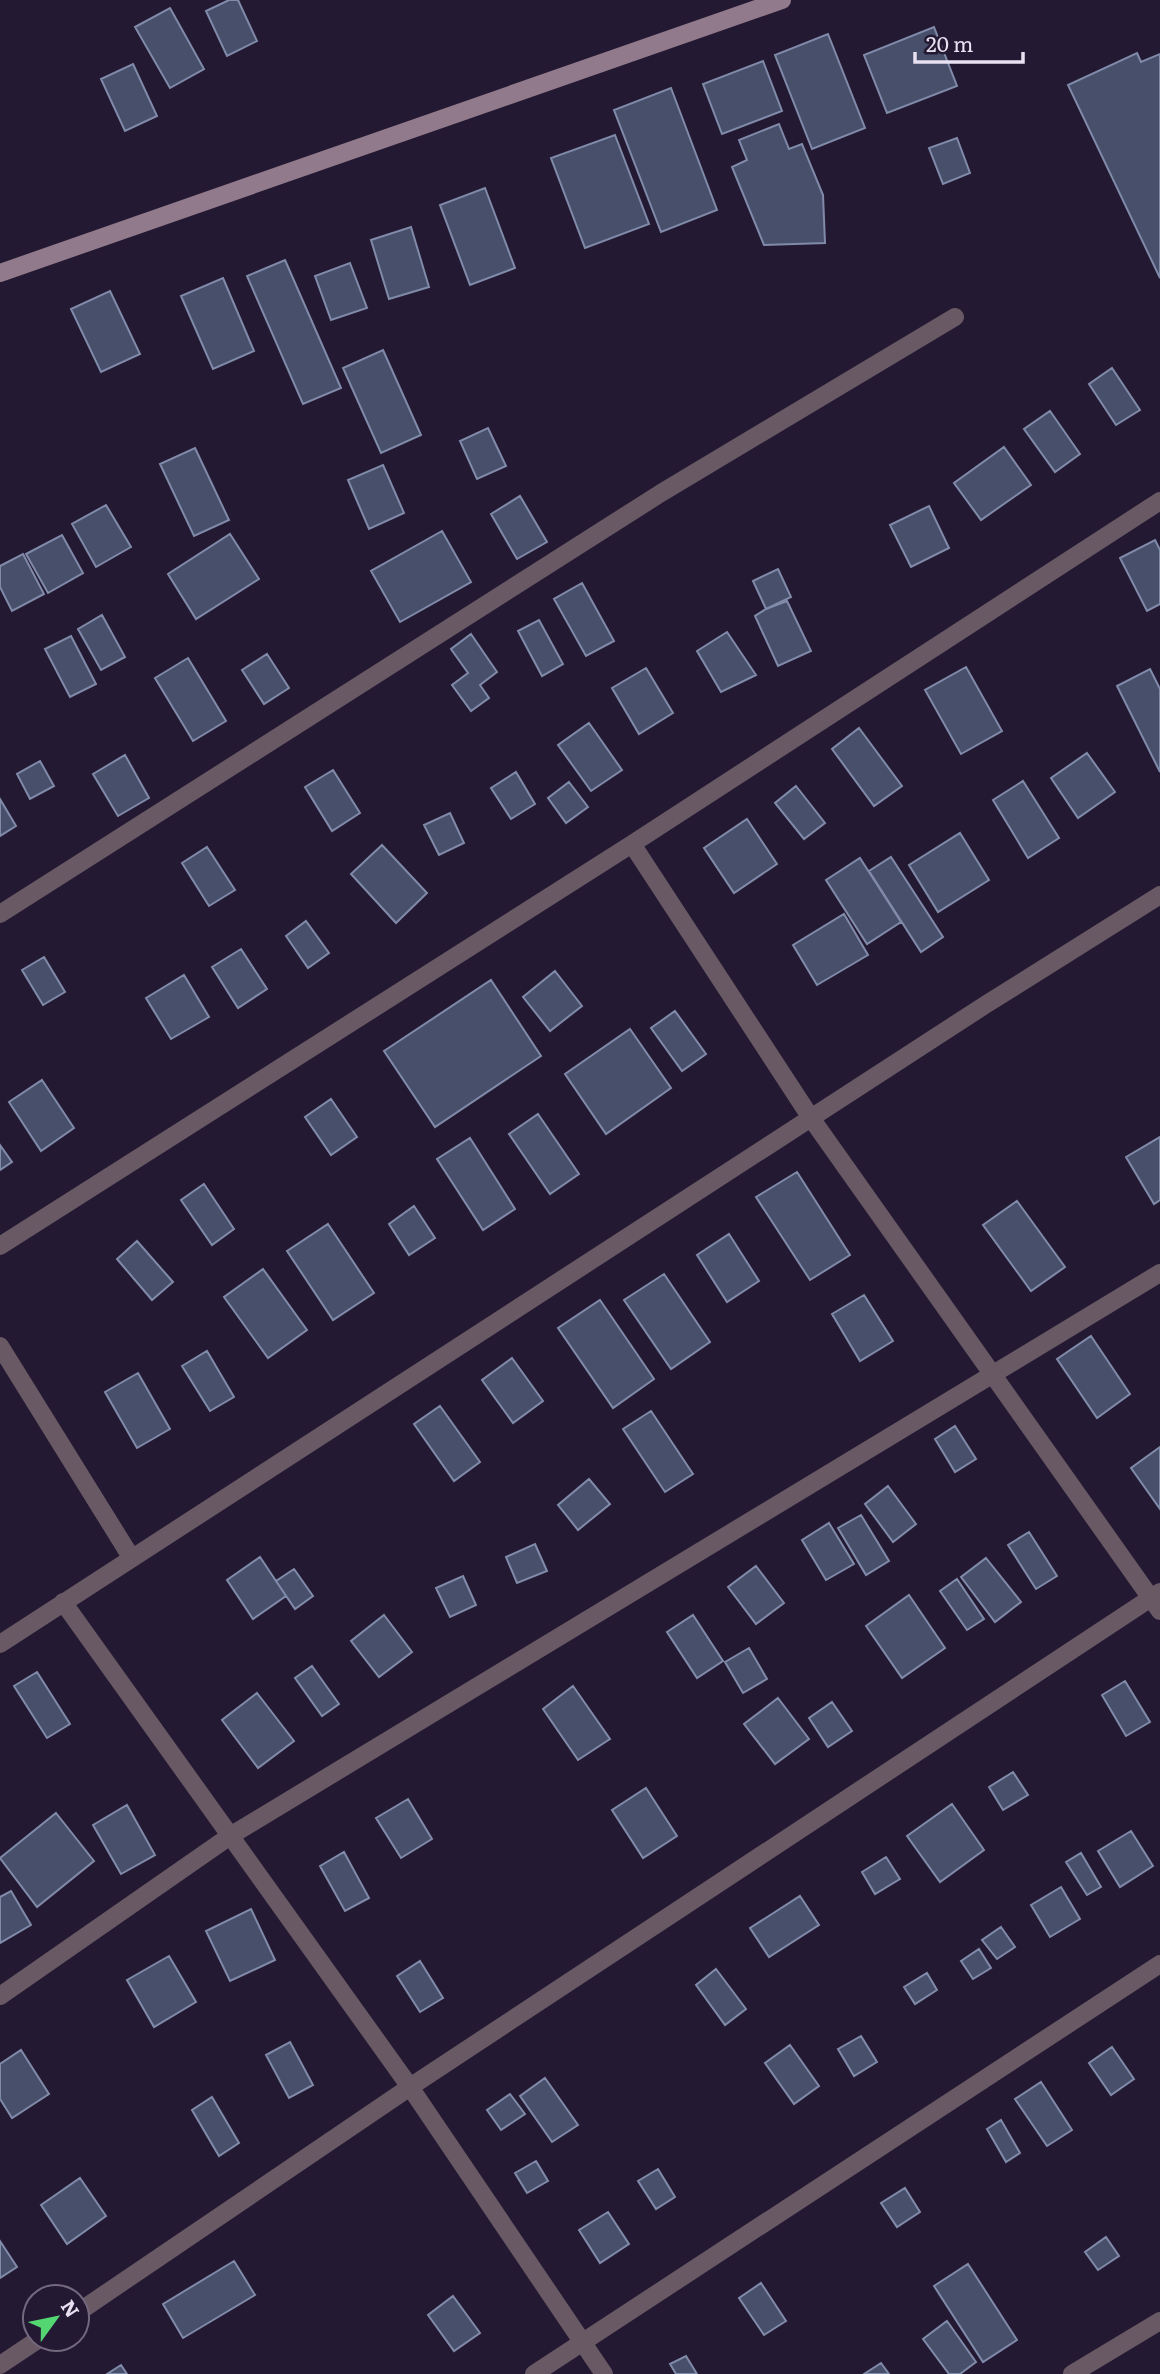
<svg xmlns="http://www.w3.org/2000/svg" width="1160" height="2374" viewBox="0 0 1160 2374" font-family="Literata,serif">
<rect width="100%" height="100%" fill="#241932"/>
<!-- building -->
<path fill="#474f6b" stroke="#808aa9" stroke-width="2" d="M229 0H238L257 41 227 56 206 11Z
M170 8 204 69 170 88 135 27Z
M934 27 957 86 887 113 864 55Z
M828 34 865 128 812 149 775 55Z
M1137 53 1141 62 1160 54V278L1068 85Z
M763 61 782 111 722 134 703 84Z
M133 64 157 116 125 131 101 79Z
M671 88 717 210 661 232 614 110Z
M779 124 789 149 802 144 823 195 825 243 764 245 732 167 747 160 739 140Z
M615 135 649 224 585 248 551 158Z
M957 138 970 173 943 184 929 148Z
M485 188 515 268 470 285 440 205Z
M411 227 429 287 389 299 371 240Z
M285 260 341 388 303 404 247 276Z
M350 263 367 308 331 320 315 276Z
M223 278 254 351 213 369 181 296Z
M110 291 140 354 101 372 71 309Z
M383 350 421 435 381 453 343 368Z
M1112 368 1140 410 1116 425 1089 384Z
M1050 411 1080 454 1055 472 1024 429Z
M488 428 506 466 477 479 460 441Z
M1004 447 1031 485 981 520 954 483Z
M195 448 229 520 194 536 160 464Z
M383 465 404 513 369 529 348 480Z
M520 496 547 542 517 559 491 514Z
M106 505 131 547 96 567 72 524Z
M929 506 949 548 911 567 890 525Z
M442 531 471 582 400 622 371 571Z
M230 534 259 579 196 619 168 574Z
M62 535 83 573 48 593 26 554Z
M1155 540 1160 550V604L1147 611 1120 558Z
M23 554 44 594 12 611 0 587V566Z
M778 569 791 597 766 609 753 581Z
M582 583 614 641 586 656 554 599Z
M787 601 811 651 778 666 755 616 766 609Z
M102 615 125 657 101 670 78 629Z
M539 620 563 664 542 676 518 631Z
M727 632 756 675 721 692 697 651Z
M471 634 497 672 480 685 489 698 471 711 452 685 468 673 451 649Z
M71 636 96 684 70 697 45 649Z
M267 654 289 688 264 704 242 670Z
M188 658 226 721 193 741 155 678Z
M966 667 1002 731 961 754 925 690Z
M646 668 673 713 639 734 612 688Z
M1150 669 1160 689V772L1117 686Z
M589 723 622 770 591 791 558 745Z
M859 728 902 786 874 806 832 749Z
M1087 753 1115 792 1078 818 1051 778Z
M125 755 149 798 118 816 93 774Z
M40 761 54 786 30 799 17 774Z
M333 770 360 813 332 831 305 787Z
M516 772 535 804 511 819 491 788Z
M1023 781 1059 838 1028 858 993 800Z
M569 782 588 807 566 823 548 798Z
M796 786 825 823 804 839 775 803Z
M0 799 16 826 0 836Z
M450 813 464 843 439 855 424 825Z
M747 819 777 864 734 893 704 848Z
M960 833 989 880 938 912 909 865Z
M382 845 427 893 396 923 351 874Z
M207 847 235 890 209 906 182 863Z
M891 857 943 937 921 952 869 871Z
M860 858 901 922 867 944 826 880Z
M844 914 868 955 817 985 793 945Z
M306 921 329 953 308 968 286 936Z
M241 949 267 989 238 1008 212 967Z
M44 957 65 992 43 1005 22 970Z
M555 971 582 1006 550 1031 523 997Z
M184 975 209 1017 171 1039 146 998Z
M491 980 541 1056 435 1127 384 1051Z
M675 1011 706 1054 682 1071 651 1028Z
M630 1029 671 1088 606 1134 565 1074Z
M42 1080 74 1128 41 1151 9 1102Z
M331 1099 357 1137 331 1155 305 1117Z
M538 1114 579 1174 550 1194 509 1134Z
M1160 1137V1200L1154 1204 1126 1157Z
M470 1138 515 1209 483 1230 437 1159Z
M0 1145 12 1162 0 1170Z
M797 1172 850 1255 810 1280 756 1197Z
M204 1184 234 1229 212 1245 181 1200Z
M1017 1201 1065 1267 1031 1291 983 1225Z
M414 1206 435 1238 409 1255 389 1224Z
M328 1224 374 1293 333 1320 287 1251Z
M729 1234 759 1281 727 1302 697 1255Z
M137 1241 173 1282 152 1300 117 1259Z
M263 1269 307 1330 268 1358 224 1297Z
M664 1274 710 1342 671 1369 624 1300Z
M864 1295 893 1341 860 1361 832 1314Z
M600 1300 654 1379 613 1408 558 1328Z
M1091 1336 1130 1394 1097 1418 1057 1359Z
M207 1351 234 1397 210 1411 182 1366Z
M512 1358 543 1401 513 1423 482 1380Z
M138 1373 170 1429 137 1448 105 1392Z
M440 1406 480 1462 454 1481 414 1424Z
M651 1411 693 1474 665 1492 623 1429Z
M955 1426 976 1459 955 1472 935 1439Z
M1160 1447V1509L1131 1468Z
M589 1479 610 1504 578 1530 558 1505Z
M888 1486 916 1524 893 1542 865 1504Z
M861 1515 889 1561 866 1575 838 1528Z
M829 1523 854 1564 826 1580 802 1540Z
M1029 1532 1057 1576 1036 1589 1008 1545Z
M535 1544 547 1571 517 1583 506 1557Z
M260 1557 286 1596 253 1619 227 1580Z
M986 1558 1021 1602 995 1622 961 1577Z
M756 1566 784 1603 756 1624 728 1587Z
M294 1569 313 1596 295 1609 276 1581Z
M463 1576 476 1605 450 1617 436 1588Z
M957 1579 984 1619 967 1630 940 1591Z
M909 1595 945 1648 902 1678 866 1626Z
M384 1615 412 1652 379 1677 351 1641Z
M693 1615 723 1661 697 1678 667 1632Z
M749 1648 767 1679 743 1693 725 1662Z
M312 1666 339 1704 322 1716 295 1678Z
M37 1672 70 1724 47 1738 14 1686Z
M1125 1681 1150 1722 1126 1736 1102 1695Z
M573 1686 610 1739 578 1760 543 1709Z
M257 1693 294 1741 258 1768 222 1720Z
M778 1698 809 1739 775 1764 744 1724Z
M832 1702 852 1731 828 1747 809 1718Z
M1013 1772 1028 1795 1003 1810 989 1787Z
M646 1788 677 1836 643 1858 612 1810Z
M408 1799 432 1839 401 1858 376 1818Z
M952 1804 984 1850 940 1882 907 1836Z
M127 1805 155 1855 121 1874 93 1825Z
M56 1813 94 1861 37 1907 0 1858Z
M1131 1831 1153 1866 1120 1887 1098 1851Z
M344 1852 369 1898 345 1911 320 1866Z
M1081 1853 1101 1887 1087 1895 1066 1862Z
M886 1857 900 1879 875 1894 862 1872Z
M1061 1887 1080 1919 1050 1937 1031 1905Z
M11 1891 31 1925 0 1943V1897Z
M800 1896 819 1925 769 1957 750 1928Z
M251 1909 275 1960 230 1981 206 1931Z
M1001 1927 1015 1947 997 1959 982 1940Z
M979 1949 991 1968 973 1979 961 1961Z
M169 1956 196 2002 154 2027 127 1980Z
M420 1961 443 1998 420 2012 397 1976Z
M716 1969 746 2009 725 2025 696 1985Z
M927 1973 937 1990 915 2004 904 1987Z
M861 2036 877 2062 854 2076 838 2049Z
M290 2042 313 2085 289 2098 266 2055Z
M790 2045 819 2086 794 2104 765 2063Z
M1112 2047 1134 2079 1111 2095 1089 2063Z
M21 2050 49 2094 12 2118 0 2099V2064Z
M545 2078 578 2125 552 2142 520 2096Z
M1041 2082 1072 2130 1047 2146 1015 2099Z
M510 2094 525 2114 501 2130 487 2110Z
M212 2097 239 2143 219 2156 192 2110Z
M1001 2120 1020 2153 1006 2162 987 2129Z
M536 2161 548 2181 527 2193 515 2173Z
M658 2169 675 2197 656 2209 638 2181Z
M80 2178 106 2216 67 2244 41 2205Z
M905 2188 920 2212 897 2227 881 2203Z
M608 2212 629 2244 600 2263 579 2230Z
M1106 2237 1119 2256 1098 2270 1085 2252Z
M0 2241 17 2267 0 2278Z
M234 2261 255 2295 183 2338 163 2304Z
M968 2264 1017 2340 983 2362 934 2286Z
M761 2283 786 2321 764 2335 739 2298Z
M453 2296 480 2333 454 2351 428 2315Z
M947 2321 976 2362 960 2374H949L923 2339Z
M686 2356 697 2374H676L670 2364Z
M881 2363 889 2374H864Z
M121 2365 127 2374H107Z"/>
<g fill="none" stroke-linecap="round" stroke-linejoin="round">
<!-- street -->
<path stroke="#685964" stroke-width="18" d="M632 844 811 1118 1160 1611
M0 914 661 493 955 317
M0 1246 632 844 1160 501
M0 1346 131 1557
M63 1602 410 2087 604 2374
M0 1644 985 1005 1160 895
M0 1996 230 1836 1160 1273
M77 2313 410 2087 1160 1592
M0 2365 39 2339
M534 2374 1160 1964
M1072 2374 1160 2321"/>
<!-- secondary -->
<path stroke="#917a8b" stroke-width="18" d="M0 273 782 0"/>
</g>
<!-- north arrow -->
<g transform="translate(56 2318) rotate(57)"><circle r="33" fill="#241932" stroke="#72697f" stroke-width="2"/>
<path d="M0-5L12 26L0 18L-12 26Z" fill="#54d672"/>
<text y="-10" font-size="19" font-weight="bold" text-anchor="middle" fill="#e8e1f2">N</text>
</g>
<!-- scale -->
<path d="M915 52v10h108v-10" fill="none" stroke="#e8e1f2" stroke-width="3.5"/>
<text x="926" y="52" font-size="21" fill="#e8e1f2" stroke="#241932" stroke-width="5" paint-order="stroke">20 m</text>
</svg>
